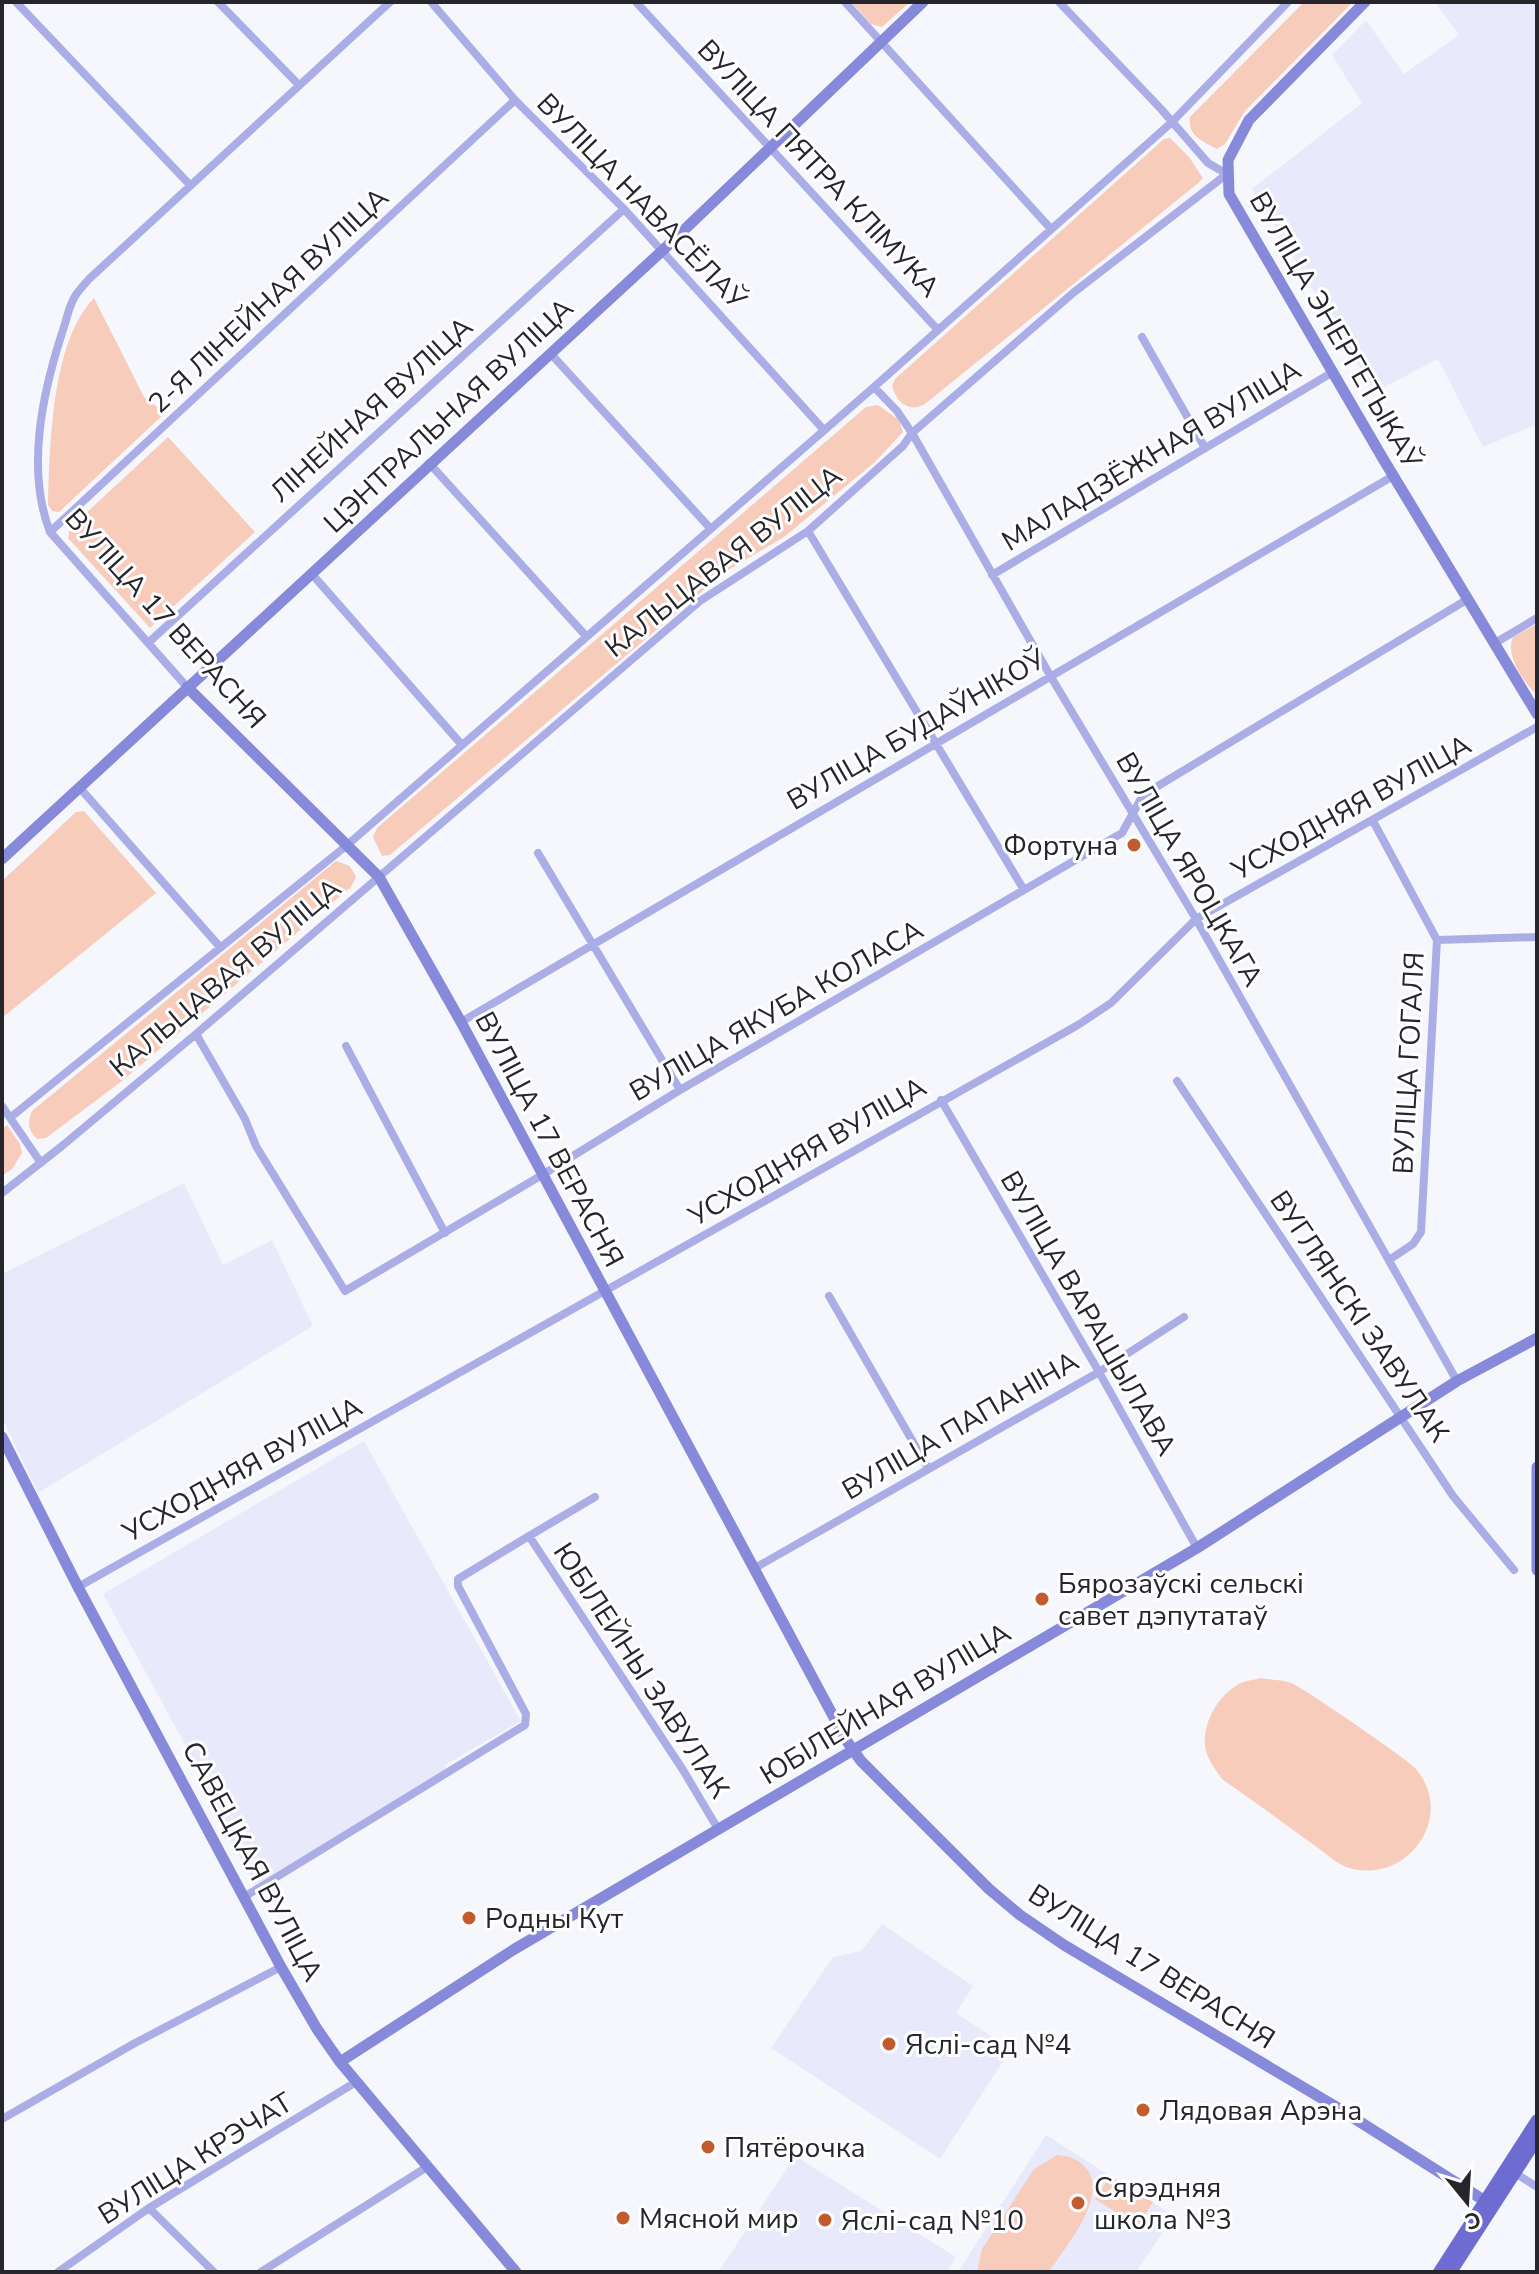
<svg xmlns="http://www.w3.org/2000/svg" width="1539" height="2274" viewBox="0 0 1539 2274" font-family="'Nunito Sans',sans-serif">
<rect width="100%" height="100%" fill="#f6f7fd"/>
<!-- built -->
<path fill="#e8eafb" d="M1435 2H1537V424L1483 447 1438 359 1375 392 1252 189 1362 103 1332 55 1366 20 1404 74 1459 35Z
M184 1183 223 1265 272 1240 313 1326 38 1493 2 1418V1274Z
M364 1441 521 1721 445 1765 447 1771 255 1885 198 1779 202 1776 103 1594Z
M882 1924 973 1986 956 2013 1011 2049 940 2159 771 2048 833 1957 861 1951Z
M1046 2135 1174 2216 1136 2272H958Z
M795 2156 956 2257 947 2272 719 2271Z"/>
<!-- green -->
<path fill="#f7ccbb" d="M851 2H910L882 27 871 24Z
M1304 2H1353L1245 111 1225 144 1217 149C1203 141 1187 136 1190 117Z
M1170 138 1189 157 1203 178 1197 184 925 404C909 413 897 403 892 386L895 379 1164 139Z
M94 298 144 397 165 413 59 512 52 511 48 505C50 447 51 342 94 298Z
M878 405 899 420 903 432 875 462 784 537 725 572 390 855 382 856 373 837 377 828 866 407Z
M168 437 255 532 150 628 68 538 70 528Z
M1537 624V695C1523 681 1505 656 1513 637Z
M84 811 156 893 2 1018V881L76 812Z
M336 861 350 866 356 877 351 887 122 1081 46 1138 37 1139C28 1130 27 1123 32 1111Z
M7 1125 20 1144 22 1153 12 1169 2 1176V1129Z
M1261 1678C1271 1680 1282 1680 1291 1683 1301 1686 1410 1761 1416 1769 1457 1818 1405 1887 1346 1867 1334 1862 1322 1850 1311 1843 1281 1821 1252 1800 1222 1779 1215 1769 1206 1758 1205 1745 1203 1722 1218 1697 1237 1685 1243 1681 1253 1680 1261 1678Z
M1057 2155C1068 2156 1077 2158 1085 2167 1111 2195 1065 2247 1049 2272H977L982 2249 1034 2169Z
M1110 2176 1153 2202 1138 2226 1095 2199Z"/>
<g fill="none" stroke-linecap="round" stroke-linejoin="round">
<!-- street -->
<path stroke="#abaee6" stroke-width="8" d="M16 2 190 185
M218 2 299 85
M431 2 515 100 624 209 823 429
M636 2 937 329
M845 2 1051 229
M1142 337 1205 448
M551 354 710 528
M874 387 897 411 912 433 1051 677 1196 919 1457 1381
M429 463 586 636
M808 531 1024 890
M50 532 515 100
M311 573 462 745
M992 575 1333 372
M148 643 624 209
M1495 643 1537 618
M187 687 50 532C26 470 42 395 62 333 66 322 68 309 74 298 77 292 84 285 89 279L390 2
M79 787 220 947
M1373 821 1437 940 1421 1232 1413 1244 1389 1260
M538 853 680 1090
M1437 940 1537 937
M461 1022 1393 476
M196 1034 245 1119 256 1146 345 1291 542 1175 680 1090 1122 833 1143 795 1468 599
M346 1046 445 1233
M1177 1081 1453 1496 1514 1570
M941 1100 1099 1372 1197 1548
M2 1106 41 1163
M11 1117 346 846 874 387 1172 122 1288 2
M2 1193 62 1146 196 1034 700 601 808 531 903 446 912 433 1073 293 1227 174 1208 163 1161 109 1059 2
M829 1296 928 1468
M595 1497 529 1536 683 1770 718 1829
M755 1568 1099 1372 1184 1317
M78 1587 1078 1025 1111 1003 1196 919 1537 727
M244 1897 525 1725 526 1714 458 1586V1579L529 1536
M2 2119 135 2043 281 1967
M1515 2173 1537 2187
M149 2208 214 2272
M58 2272 149 2208 356 2082
M261 2272 427 2167"/>
<!-- secondary -->
<path stroke="#8789da" stroke-width="11" d="M1365 2 1249 120 1228 160 1229 194 1382 457 1537 714
M187 687 379 877 461 1022 846 1740 861 1761 989 1889 1020 1915 1064 1945 1338 2108 1485 2201
M2 859 662 251 923 2
M2 1437 78 1587 281 1967 317 2029 340 2062 516 2272
M1537 1467V1570
M340 2062 513 1950 1197 1548 1457 1381 1537 1338"/>
<!-- primary -->
<path stroke="#6f6cd1" stroke-width="12" d="M1439 2272 1537 2120
M1451 2272 1537 2139"/>
</g>
<!-- markers -->
<g fill="#c25b2e" stroke="#fff" stroke-width="3">
<circle cx="1134" cy="845" r="8"/>
<circle cx="1042" cy="1599" r="8"/>
<circle cx="469" cy="1918" r="8"/>
<circle cx="889" cy="2044" r="8"/>
<circle cx="1143" cy="2110" r="8"/>
<circle cx="708" cy="2147" r="8"/>
<circle cx="1078" cy="2203" r="8"/>
<circle cx="623" cy="2218" r="8"/>
<circle cx="825" cy="2220" r="8"/>
</g>
<g text-anchor="middle" stroke-width="6" stroke-linejoin="round" paint-order="stroke">
<!-- street labels -->
<g font-size="28" fill="#25252b" stroke="#fff">
<text transform="translate(819 168) rotate(47)" y="10">ВУЛІЦА ПЯТРА КЛІМУКА</text>
<text transform="translate(642 201) rotate(46)" y="10">ВУЛІЦА НАВАСЁЛАЎ</text>
<text transform="translate(268 300) rotate(-43)" y="10">2-Я ЛІНЕЙНАЯ ВУЛІЦА</text>
<text transform="translate(1336 330) rotate(60)" y="10">ВУЛІЦА ЭНЕРГЕТЫКАЎ</text>
<text transform="translate(371 409) rotate(-42)" y="10">ЛІНЕЙНАЯ ВУЛІЦА</text>
<text transform="translate(448 415) rotate(-43)" y="10">ЦЭНТРАЛЬНАЯ ВУЛІЦА</text>
<text transform="translate(1151 455) rotate(-31)" y="10">МАЛАДЗЁЖНАЯ ВУЛІЦА</text>
<text transform="translate(723 561) rotate(-38)" y="10">КАЛЬЦАВАЯ ВУЛІЦА</text>
<text transform="translate(166 618) rotate(48)" y="10">ВУЛІЦА 17 ВЕРАСНЯ</text>
<text transform="translate(916 729) rotate(-30)" y="10">ВУЛІЦА БУДАЎНІКОЎ</text>
<text transform="translate(1351 807) rotate(-29)" y="10">УСХОДНЯЯ ВУЛІЦА</text>
<text transform="translate(1190 869) rotate(60)" y="10">ВУЛІЦА ЯРОЦКАГА</text>
<text transform="translate(225 977) rotate(-40)" y="10">КАЛЬЦАВАЯ ВУЛІЦА</text>
<text transform="translate(776 1010) rotate(-30)" y="10">ВУЛІЦА ЯКУБА КОЛАСА</text>
<text transform="translate(1408 1063) rotate(-87)" y="10">ВУЛІЦА ГОГАЛЯ</text>
<text transform="translate(550 1139) rotate(62)" y="10">ВУЛІЦА 17 ВЕРАСНЯ</text>
<text transform="translate(807 1151) rotate(-30)" y="10">УСХОДНЯЯ ВУЛІЦА</text>
<text transform="translate(1089 1313) rotate(60)" y="10">ВУЛІЦА ВАРАШЫЛАВА</text>
<text transform="translate(1360 1316) rotate(56)" y="10">ВУГЛЯНСКІ ЗАВУЛАК</text>
<text transform="translate(960 1425) rotate(-30)" y="10">ВУЛІЦА ПАПАНІНА</text>
<text transform="translate(242 1469) rotate(-29)" y="10">УСХОДНЯЯ ВУЛІЦА</text>
<text transform="translate(642 1670) rotate(57)" y="10">ЮБІЛЕЙНЫ ЗАВУЛАК</text>
<text transform="translate(885 1703) rotate(-31)" y="10">ЮБІЛЕЙНАЯ ВУЛІЦА</text>
<text transform="translate(253 1861) rotate(62)" y="10">САВЕЦКАЯ ВУЛІЦА</text>
<text transform="translate(1152 1966) rotate(32)" y="10">ВУЛІЦА 17 ВЕРАСНЯ</text>
<text transform="translate(195 2158) rotate(-32)" y="10">ВУЛІЦА КРЭЧАТ</text>
</g>
<!-- poi labels -->
<g font-size="28" fill="#25252b" stroke="#fff" text-anchor="start">
<text x="1118" y="855" text-anchor="end">Фортуна</text>
<text x="1058" y="1593">Бярозаўскі сельскі<tspan x="1058" dy="32">савет дэпутатаў</tspan></text>
<text x="485" y="1928">Родны Кут</text>
<text x="905" y="2054">Яслі-сад №4</text>
<text x="1159" y="2120">Лядовая Арэна</text>
<text x="724" y="2157">Пятёрочка</text>
<text x="1094" y="2197">Сярэдняя<tspan x="1094" dy="32">школа №3</tspan></text>
<text x="639" y="2228">Мясной мир</text>
<text x="841" y="2230">Яслі-сад №10</text>
</g>
</g>
<!-- border -->
<rect width="1539" height="2274" fill="none" stroke="#25252b" stroke-width="8"/>
<!-- north arrow -->
<g transform="translate(1467 2202) rotate(162)" stroke="#ffffff" stroke-width="6" paint-order="stroke">
<path d="M0-6L14 30L0 20L-14 30Z" fill="#25252b"/>
<text y="-12" font-size="22" font-weight="bold" text-anchor="middle" fill="#25252b">С</text>
</g>
</svg>
